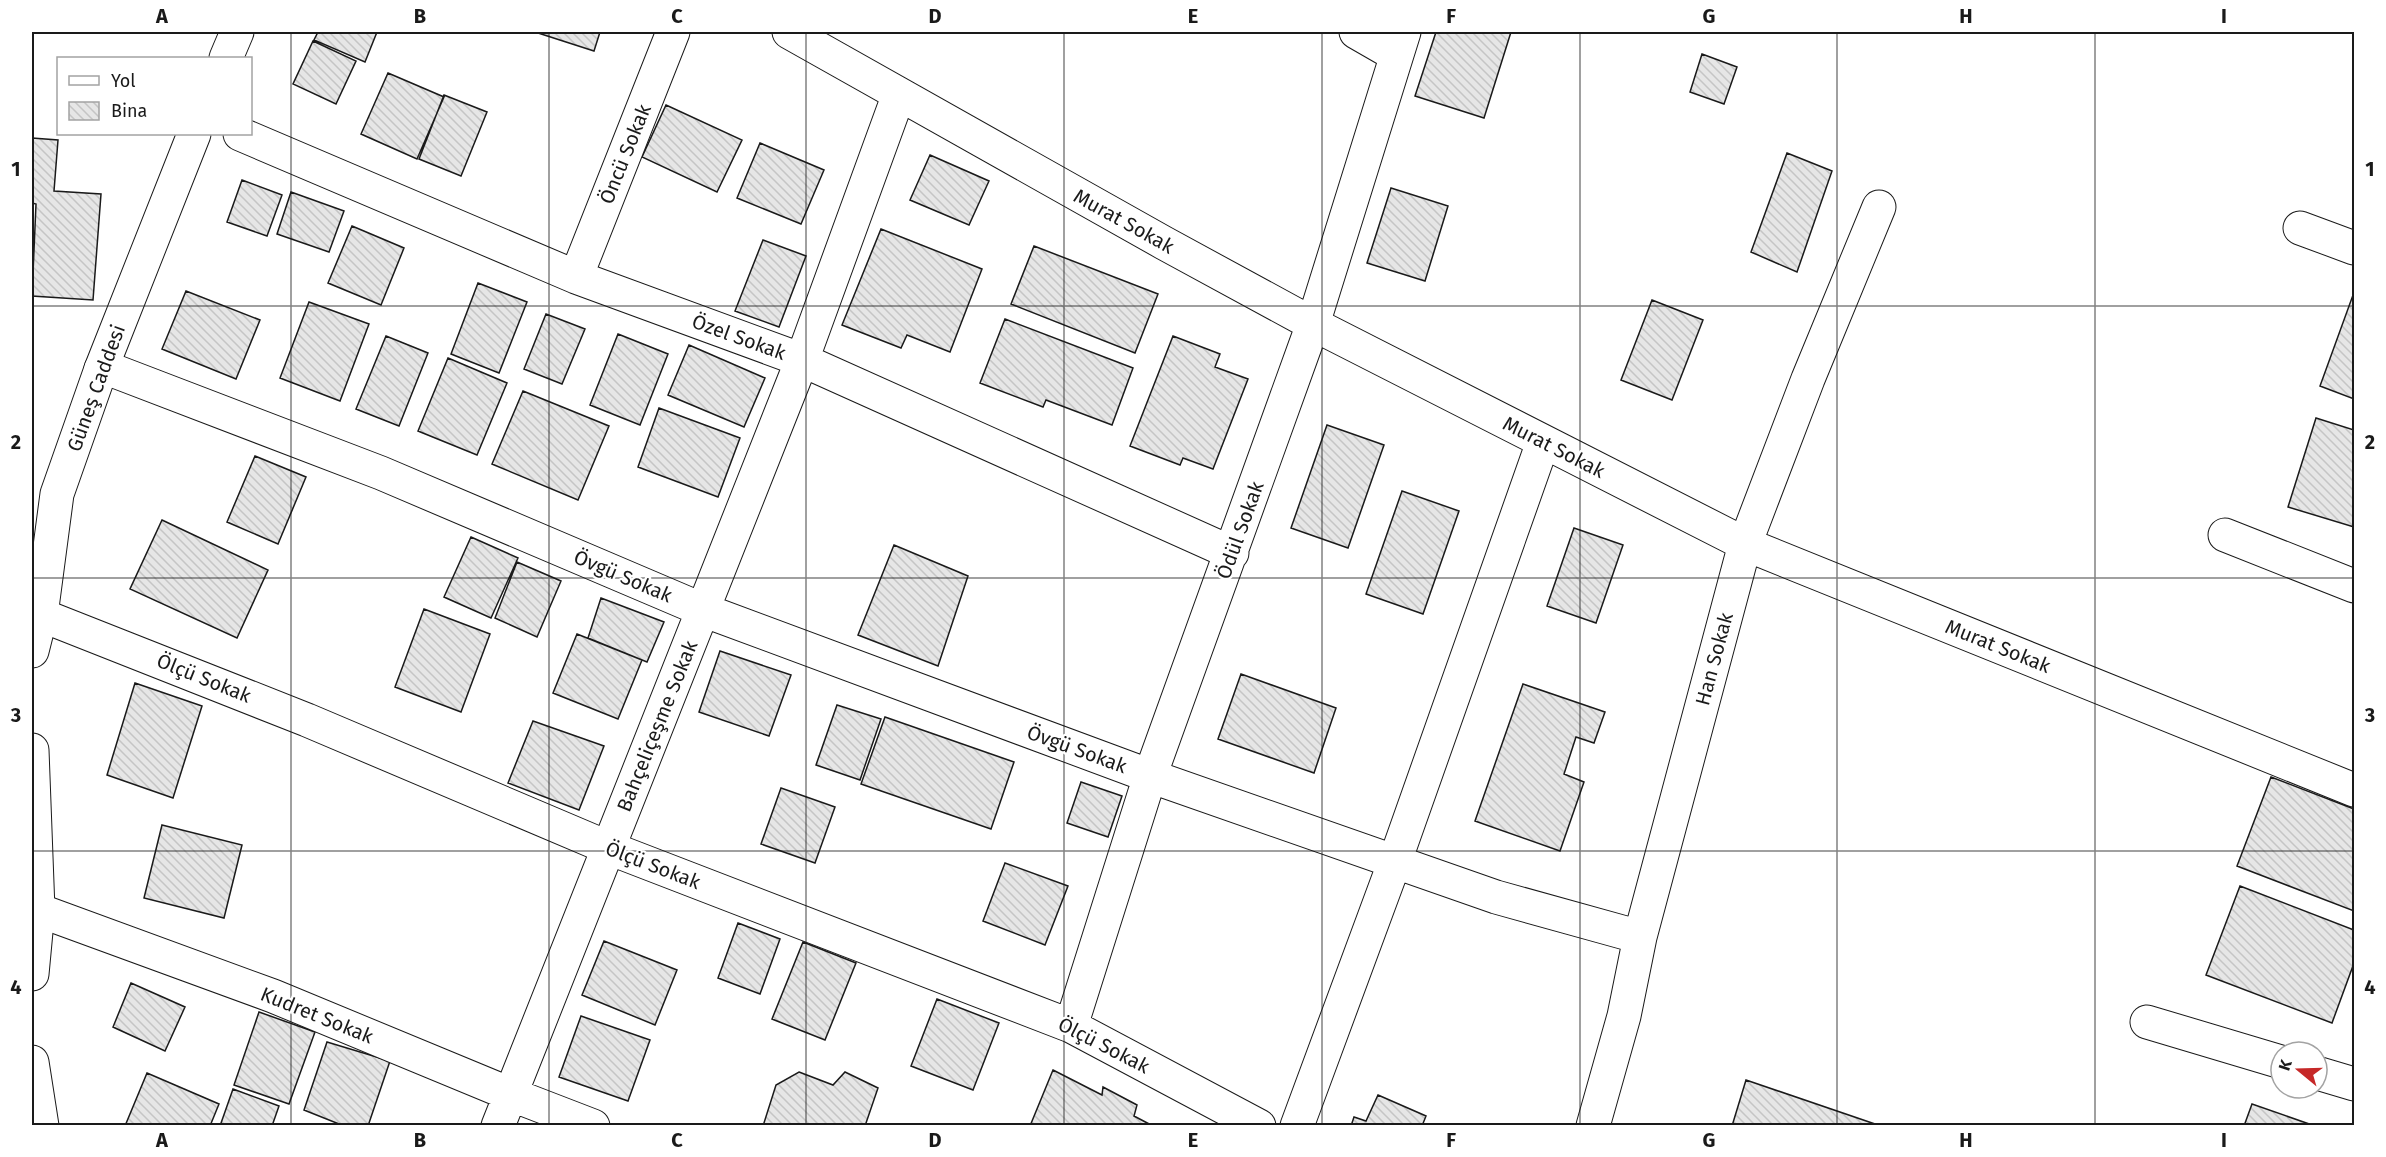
<svg xmlns="http://www.w3.org/2000/svg" width="2386" height="1157" viewBox="0 0 2386 1157" font-family="'Fira Sans',sans-serif">
<defs>
<pattern id="building-back-hatch" width="6" height="6" patternUnits="userSpaceOnUse" patternTransform="scale(1.5)"><rect width="6" height="6" fill="#e6e6e6"/><path d="M-1 5l2 2M0 0l6 6M5-1l2 2" fill="none" stroke="#c5c5c5"/></pattern>
</defs>
<rect width="100%" height="100%" fill="#fff"/>
<!-- building -->
<path fill="url(#building-back-hatch)" stroke="#1a1a1a" stroke-width="1.5" d="M318 32H377L365 62 314 40Z
M535 32H600L594 51Z
M1436 32H1511L1484 118 1415 96Z
M313 41 356 61 336 104 293 84Z
M1702 54 1737 67 1724 104 1690 92Z
M388 73 444 97 417 159 361 134Z
M444 95 487 112 461 176 419 159Z
M666 105 742 140 717 192 642 157Z
M32 138 58 140 54 191 101 194 93 300 32 296 36 204 32 203Z
M760 143 824 170 801 224 737 198Z
M1787 153 1832 171 1797 272 1751 252Z
M930 155 989 181 969 225 910 200Z
M242 180 282 195 267 236 227 222Z
M1391 188 1448 206 1425 281 1367 263Z
M291 192 344 211 329 252 277 234Z
M352 226 404 248 381 305 328 283Z
M881 229 982 269 950 352 907 335 901 348 842 325Z
M763 240 806 256 779 327 735 311Z
M1034 246 1158 294 1135 353 1011 304Z
M478 283 527 302 499 373 451 354Z
M186 291 260 320 236 379 162 349Z
M2353 295 2354 296V399L2320 386Z
M1652 300 1703 320 1672 400 1621 380Z
M309 302 369 324 340 401 280 378Z
M546 314 585 329 562 384 524 369Z
M1005 319 1133 368 1112 425 1046 400 1043 407 980 383Z
M618 334 668 354 640 425 590 405Z
M386 336 428 353 399 426 356 409Z
M1173 336 1220 354 1215 367 1248 379 1213 469 1183 458 1180 465 1130 446Z
M689 345 765 378 744 427 668 395Z
M448 358 507 383 477 455 418 431Z
M523 391 609 426 578 500 492 464Z
M659 408 740 438 718 497 638 467Z
M2316 418 2354 430V527L2288 507Z
M1327 425 1384 445 1348 548 1291 528Z
M255 456 306 477 278 544 227 522Z
M1402 491 1459 511 1423 614 1366 594Z
M162 520 268 570 237 638 130 589Z
M1574 528 1623 545 1596 623 1547 606Z
M471 537 518 558 491 618 444 597Z
M894 545 968 576 938 666 858 635Z
M517 562 561 581 537 637 495 618Z
M601 598 664 622 647 662 588 638Z
M424 609 490 634 461 712 395 687Z
M577 634 642 660 618 719 553 693Z
M720 651 791 675 769 736 699 712Z
M1241 674 1336 708 1314 773 1218 739Z
M135 683 202 706 173 798 107 775Z
M1523 684 1605 712 1594 743 1576 737 1564 774 1584 782 1560 851 1475 821Z
M837 705 881 719 860 780 816 765Z
M885 717 1014 762 991 829 861 784Z
M533 721 604 746 579 810 508 783Z
M2271 777 2354 809V911L2237 866Z
M1081 782 1122 796 1108 837 1067 823Z
M781 788 835 807 815 863 761 844Z
M162 825 242 845 224 918 144 898Z
M1005 863 1068 886 1045 945 983 921Z
M2240 886 2354 930V963L2332 1023 2206 975Z
M738 923 780 939 760 994 718 978Z
M604 941 677 970 655 1025 582 995Z
M803 942 856 963 825 1040 772 1019Z
M131 983 185 1007 165 1051 113 1027Z
M937 999 999 1023 973 1090 911 1066Z
M259 1012 315 1032 289 1104 234 1085Z
M581 1016 650 1040 628 1101 559 1077Z
M327 1042 390 1061 368 1126H344L304 1110Z
M1053 1070 1102 1095 1103 1087 1137 1105 1134 1116 1153 1126H1030Z
M799 1072 833 1085 845 1072 878 1088 865 1126H763L776 1085Z
M147 1073 219 1104 210 1126H125Z
M1746 1080 1875 1124 1874 1126H1732Z
M233 1089 279 1106 272 1126H220Z
M1378 1095 1426 1116 1422 1126H1351L1354 1117 1366 1121Z
M2252 1104 2315 1126H2244Z"/>
<g fill="none" stroke-linecap="round" stroke-linejoin="round">
<defs>
<path id="minor" d="M789 32 1164 243 1313 324 1745 544 2354 790
M1356 32 1396 55
M240 134 576 277 802 360 1232 553
M2300 228 2354 248
M576 277 673 32
M101 369 104 367 381 473 703 610 1150 776 1496 897 1640 937
M2225 535 2354 586
M32 614 41 615 307 720 609 848 1071 1026 1259 1126
M38 910 273 996 510 1094 593 1126
M2147 1022 2281 1062
M1071 1026 1150 776 1313 324 1404 32
M2317 1073 2354 1084
M498 1126 802 360 899 94
M1297 1126 1395 861 1543 442
M1593 1126 1624 1016 1640 937 1745 544 1808 379 1879 207"/>
<path id="major" d="M226 58 237 32
M32 651 41 615 57 494 101 369 194 134
M32 750 38 910 32 974
M32 1062 42 1126"/>
</defs>
<!-- minor casing -->
<use href="#minor" stroke="#1a1a1a" stroke-width="35"/>
<!-- major casing -->
<use href="#major" stroke="#1a1a1a" stroke-width="35"/>
<!-- minor -->
<use href="#minor" stroke="#fff" stroke-width="33"/>
<!-- major -->
<use href="#major" stroke="#fff" stroke-width="33"/>
</g>
<!-- grid -->
<path fill="none" stroke="#1a1a1a" stroke-width="1.5" stroke-opacity="0.55" d="M291 32V1126M549 32V1126M806 32V1126M1064 32V1126M1322 32V1126M1580 32V1126M1837 32V1126M2095 32V1126M32 306H2354M32 578H2354M32 851H2354"/>
<g text-anchor="middle" stroke-width="4.5" stroke-linejoin="round" paint-order="stroke">
<!-- street labels -->
<g font-size="20" fill="#1a1a1a" stroke="#fff">
<text transform="translate(625 154) rotate(-68)" y="7">Öncü Sokak</text>
<text transform="translate(1124 221) rotate(29)" y="7">Murat Sokak</text>
<text transform="translate(739 337) rotate(20)" y="7">Özel Sokak</text>
<text transform="translate(96 388) rotate(-70)" y="7">Güneş Caddesi</text>
<text transform="translate(1554 447) rotate(27)" y="7">Murat Sokak</text>
<text transform="translate(1240 530) rotate(-70)" y="7">Ödül Sokak</text>
<text transform="translate(623 576) rotate(23)" y="7">Övgü Sokak</text>
<text transform="translate(1998 646) rotate(22)" y="7">Murat Sokak</text>
<text transform="translate(1714 659) rotate(-75)" y="7">Han Sokak</text>
<text transform="translate(204 678) rotate(22)" y="7">Ölçü Sokak</text>
<text transform="translate(657 726) rotate(-68)" y="7">Bahçeliçeşme Sokak</text>
<text transform="translate(1077 749) rotate(20)" y="7">Övgü Sokak</text>
<text transform="translate(653 865) rotate(21)" y="7">Ölçü Sokak</text>
<text transform="translate(317 1015) rotate(22)" y="7">Kudret Sokak</text>
<text transform="translate(1104 1045) rotate(27)" y="7">Ölçü Sokak</text>
</g>
</g>
<!-- border -->
<rect width="2386" height="1157" fill="none" stroke="#ffffff" stroke-width="66"/>
<!-- legend -->
<rect x="57" y="57" width="195" height="78" fill="#ffffff" stroke="#a3a3a3" stroke-width="1.5"/>
<rect x="69" y="76" width="30" height="9" fill="#ffffff" stroke="#a3a3a3" stroke-width="1.5"/>
<text x="111" y="87" font-size="18" fill="#1a1a1a">Yol</text>
<rect x="69" y="102" width="30" height="18" fill="url(#building-back-hatch)" stroke="#a3a3a3" stroke-width="1.5"/>
<text x="111" y="117" font-size="18" fill="#1a1a1a">Bina</text>
<!-- north arrow -->
<g transform="translate(2299 1070) rotate(289)"><circle r="28" fill="#ffffff" stroke="#a3a3a3" stroke-width="1.5"/>
<path d="M0-4.5L10 22L0 15L-10 22Z" fill="#c62828"/>
<text y="-9" font-size="16" font-weight="bold" text-anchor="middle" fill="#1a1a1a">K</text>
</g>
<rect x="33" y="33" width="2320" height="1091" fill="none" stroke="#1a1a1a" stroke-width="2"/>
<g font-size="20" text-anchor="middle" font-weight="bold" fill="#1a1a1a">
<text x="162" y="23">A</text>
<text x="420" y="23">B</text>
<text x="677" y="23">C</text>
<text x="935" y="23">D</text>
<text x="1193" y="23">E</text>
<text x="1451" y="23">F</text>
<text x="1709" y="23">G</text>
<text x="1966" y="23">H</text>
<text x="2224" y="23">I</text>
<text x="16" y="176">1</text>
<text x="2370" y="176">1</text>
<text x="16" y="449">2</text>
<text x="2370" y="449">2</text>
<text x="16" y="722">3</text>
<text x="2370" y="722">3</text>
<text x="16" y="994">4</text>
<text x="2370" y="994">4</text>
<text x="162" y="1147">A</text>
<text x="420" y="1147">B</text>
<text x="677" y="1147">C</text>
<text x="935" y="1147">D</text>
<text x="1193" y="1147">E</text>
<text x="1451" y="1147">F</text>
<text x="1709" y="1147">G</text>
<text x="1966" y="1147">H</text>
<text x="2224" y="1147">I</text>
</g>
</svg>
